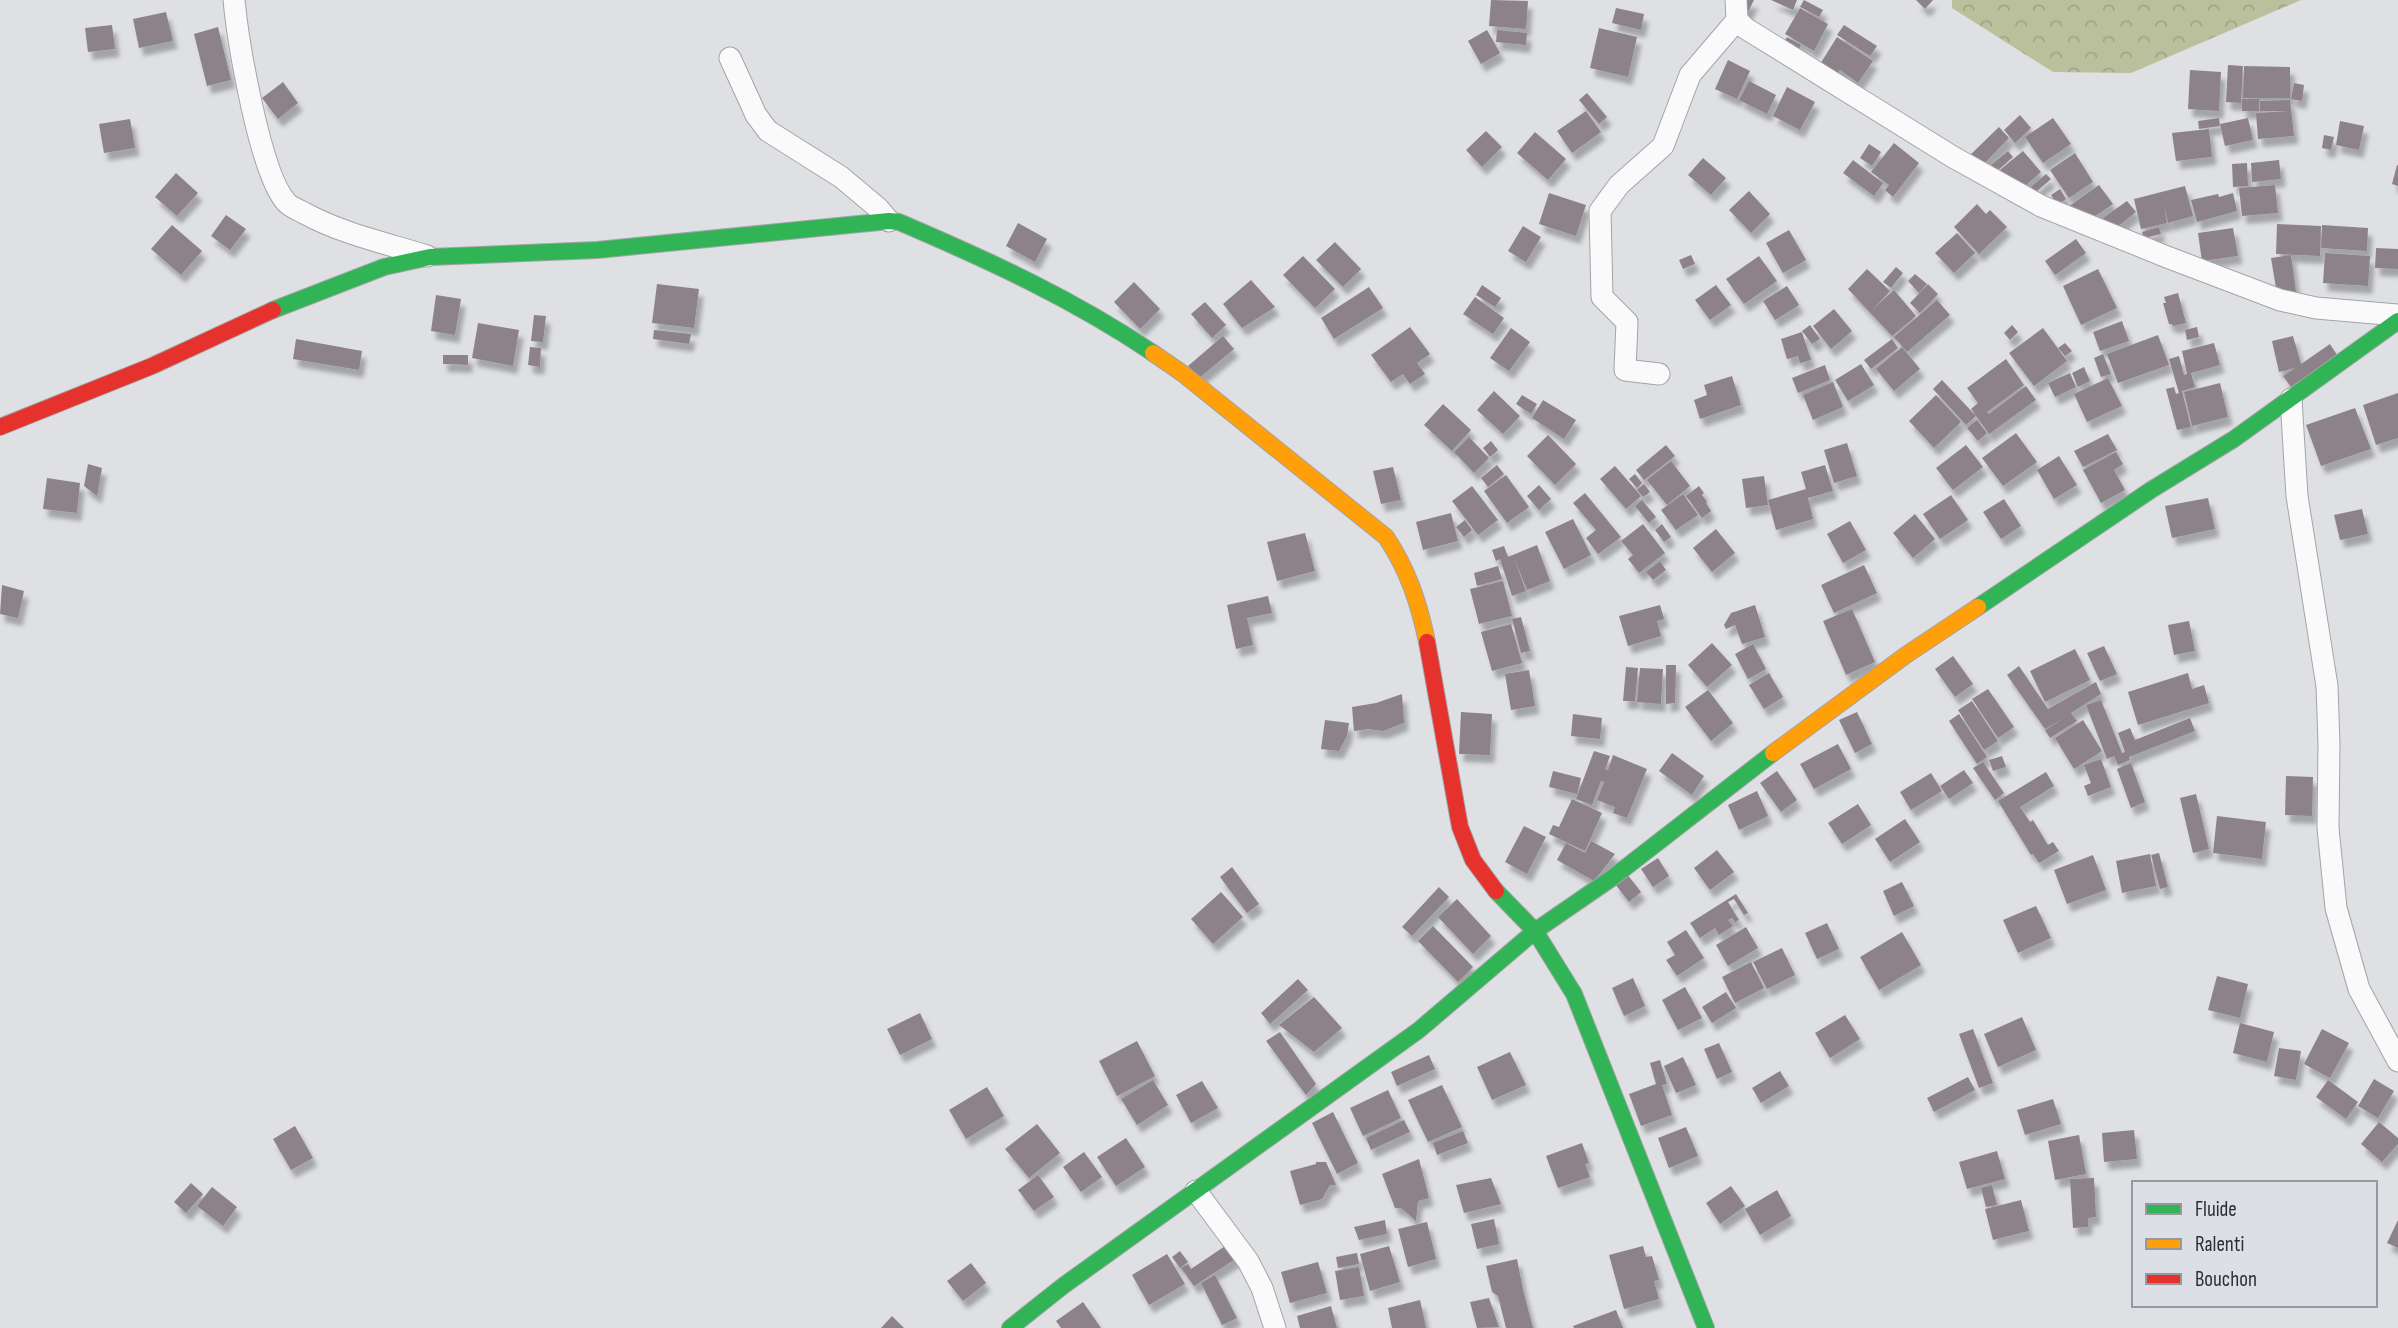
<svg xmlns="http://www.w3.org/2000/svg" width="2398" height="1328" viewBox="0 0 2398 1328" font-family="'Sofia Sans Condensed',sans-serif">
<defs>
<pattern id="forest-crowns" width="20" height="18" patternUnits="userSpaceOnUse" patternTransform="scale(1.75)"><rect width="20" height="18" fill="#bac09c"/><path d="M2 6a3 3 0 1 1 6 0M12 15a3 3 0 1 1 6 0" fill="none" stroke="#a0a587"/></pattern>
<filter id="shadow"><feDropShadow dx="4.5" dy="8" stdDeviation="2" flood-color="#0004"/></filter>
</defs>
<rect width="100%" height="100%" fill="#dee0e4"/>
<!-- forest -->
<path fill="url(#forest-crowns)" d="M1952 0H2301L2131 73 2053 72 1952 8Z"/>
<!-- building -->
<path fill="#8d8289" filter="url(#shadow)" d="M1491 0 1528 1 1526 29 1489 26Z
M1741 0H1754L1747 14 1737 9Z
M1771 0H1797L1793 10Z
M1804 0 1823 10 1819 17 1800 7Z
M1916 0H1933L1925 9Z
M1616 8 1644 14 1641 30 1612 23Z
M1800 8 1828 24 1814 51 1785 34Z
M166 12 173 41 139 48 133 19Z
M112 25 115 49 88 52 85 28Z
M1844 25 1877 46 1870 56 1837 35Z
M218 27 231 80 207 86 194 34Z
M1599 28 1637 37 1628 77 1590 68Z
M1487 30 1500 53 1481 64 1468 41Z
M1497 30 1527 33 1526 45 1496 42Z
M1787 37 1801 45 1795 57 1780 49Z
M1837 37 1873 61 1858 83 1840 70 1836 75 1820 64Z
M1728 60 1750 71 1737 99 1715 89Z
M2228 65 2243 66 2241 103 2226 102Z
M2244 66 2290 67V98H2243Z
M2190 70 2221 72 2219 111 2188 109Z
M1749 81 1776 95 1767 114 1739 100Z
M283 82 298 103 278 119 262 98Z
M2294 83 2304 85 2302 101 2291 99Z
M1787 87 1815 102 1800 130 1773 116Z
M1587 93 1607 117 1599 124 1579 100Z
M2242 99H2259V111H2242Z
M2290 100 2294 136 2258 139 2256 113 2289 111H2260V101Z
M1586 111 1601 132 1572 153 1557 131Z
M2020 115 2031 128 2015 143 2004 130Z
M2053 118 2071 144 2043 163 2025 137Z
M2219 118 2220 126 2199 129 2198 121Z
M2248 118 2253 140 2225 146 2220 124Z
M130 119 135 148 104 153 99 124Z
M2340 121 2364 126 2359 150 2336 145Z
M1999 127 2009 138 1978 170 1967 158Z
M2209 129 2212 157 2176 161 2172 133Z
M1486 131 1502 147 1482 167 1466 150Z
M1535 132 1566 159 1548 180 1517 153Z
M2324 135 2334 137 2331 150 2322 148Z
M1894 143 1919 163 1893 197 1885 190 1889 185 1871 172Z
M1869 144 1881 152 1872 166 1860 158Z
M2008 151 2013 157 1996 172 1991 165Z
M2023 151 2041 172 2018 192 2000 170Z
M2075 153 2093 182 2069 198 2050 170Z
M1703 158 1726 178 1711 195 1688 175Z
M1853 160 1883 183 1874 196 1843 173Z
M2279 160 2281 179 2252 182 2251 163Z
M2247 163 2248 186 2233 187 2232 164Z
M2397 165H2398V186L2392 184Z
M176 173 198 193 177 216 155 197Z
M2046 174 2051 179 2036 192 2031 187Z
M2099 185 2113 204 2085 223 2068 207Z
M2275 185 2278 213 2242 216 2239 188Z
M2185 186 2193 216 2168 223 2164 205 2167 223 2141 229 2134 199Z
M2060 189 2066 199 2057 205 2051 195Z
M1749 191 1770 214 1751 233 1729 210Z
M1549 193 1586 205 1576 236 1539 224Z
M2233 193 2237 211 2197 222 2191 200 2218 194 2219 197Z
M2127 201 2136 212 2112 231 2103 218Z
M1977 204 1986 214 1990 210 2007 227 1979 254 1954 227Z
M226 215 246 229 230 250 211 236Z
M1018 223 1047 239 1035 262 1006 246Z
M2277 224 2321 226 2320 256 2276 254Z
M172 225 202 251 181 275 151 249Z
M2322 225 2368 228 2367 251 2321 248Z
M1523 226 1541 237 1526 262 1508 251Z
M2159 227 2161 234 2144 238 2142 232Z
M2233 228 2238 256 2202 261 2198 233Z
M1789 230 1806 260 1783 273 1766 243Z
M1957 233 1975 253 1954 273 1935 253Z
M2076 239 2086 253 2055 275 2045 261Z
M1335 242 1361 269 1343 287 1316 260Z
M2376 248 2398 249V269L2375 268Z
M2325 253 2370 256 2368 286 2323 283Z
M1691 255 1695 264 1683 269 1679 260Z
M2291 255 2296 292 2277 294 2271 258Z
M1303 256 1335 289 1315 308 1283 275Z
M1759 256 1777 281 1744 304 1726 279Z
M1896 267 1903 273 1891 288 1883 282Z
M1867 269 1890 291 1873 309 1894 290 1916 316 1892 336 1848 289Z
M2098 269 2117 308 2081 325 2063 286Z
M1915 274 1927 284 1919 293 1908 281Z
M1251 280 1275 307 1242 328 1223 304Z
M1134 282 1160 309 1140 329 1114 302Z
M657 284 699 289 694 328 652 323Z
M1928 284 1938 294 1920 313 1910 303Z
M1482 285 1501 298 1495 307 1476 295Z
M1716 285 1731 305 1710 320 1695 300Z
M1787 286 1799 305 1775 320 1763 301Z
M1369 287 1383 308 1334 339 1321 318Z
M2178 293 2186 323 2173 326 2172 324H2169L2163 303H2166L2164 297Z
M436 295 461 299 455 335 431 331Z
M1475 297 1504 318 1493 334 1463 314Z
M1937 300 1950 315 1907 352 1894 337Z
M1205 302 1226 325 1212 338 1191 314Z
M1834 309 1852 331 1831 349 1813 326Z
M534 315 546 316 543 342 531 341Z
M2122 321 2129 341 2100 351 2093 332Z
M478 323 519 330 513 366 472 358Z
M1810 325 1820 339 1812 344 1802 331Z
M2012 325 2018 332 2010 340 2004 333Z
M1410 327 1430 354 1417 363 1425 374 1410 384 1403 374 1391 382 1371 355Z
M2197 327 2199 337 2187 340 2185 330Z
M1511 328 1530 342 1509 371 1490 358Z
M2043 328 2067 361 2034 386 2009 353Z
M654 330 691 334 689 344 653 339Z
M1802 332 1811 360 1800 363 1798 356 1787 359 1781 339Z
M2158 335 2169 365 2118 383 2107 354Z
M1223 336 1234 349 1198 379 1188 366Z
M2293 336 2301 364 2330 344 2337 355 2291 387 2283 376 2295 368 2279 372 2272 341Z
M296 339 362 351 359 370 293 359Z
M1892 339 1898 348 1871 369 1864 360Z
M2065 343 2072 351 2065 356 2058 348Z
M2214 343 2220 365 2191 373 2195 387 2182 391 2191 427 2177 430 2166 389 2174 387 2176 394 2179 393 2169 359 2179 356 2184 375 2187 374 2182 351Z
M530 347 541 348 540 367 528 365Z
M1902 347 1920 369 1894 391 1876 369Z
M2103 354 2111 374 2101 377 2094 358Z
M443 355H468V365L443 364Z
M2006 359 2024 385 1987 412 1989 414 2026 386 2036 400 1989 434 1971 409 1978 403 1967 388Z
M1861 364 1874 385 1848 401 1835 380Z
M1825 365 1830 380 1798 393 1792 378Z
M2084 367 2090 381 2078 387 2072 373Z
M2070 373 2076 387 2055 397 2048 383Z
M1732 376 1741 405 1700 419 1694 400 1707 395 1704 385Z
M2108 378 2122 406 2087 422 2074 394Z
M1942 380 1976 416 1966 425 1933 389Z
M1833 382 1843 407 1813 420 1803 395Z
M2220 383 2228 417 2192 426 2184 392Z
M1494 391 1520 416 1503 434 1477 410Z
M2398 393V438L2376 445 2363 405Z
M1522 395 1537 404 1531 414 1516 404Z
M1936 395 1961 422 1934 448 1909 421Z
M1543 400 1576 420 1564 439 1532 418Z
M1443 404 1471 430 1452 451 1424 425Z
M2355 408 2371 449 2321 466 2306 425Z
M1977 420 1987 433 1978 441 1967 428Z
M2016 433 2037 462 2003 486 1982 458Z
M2108 434 2117 450 2083 467 2074 451Z
M1548 435 1576 464 1555 485 1527 456Z
M1469 437 1489 458 1474 473 1454 452Z
M1491 441 1498 450 1490 457 1483 448Z
M1847 443 1857 476 1834 483 1824 450Z
M1666 445 1675 456 1644 480 1636 470Z
M1966 445 1983 467 1953 490 1936 468Z
M2116 452 2123 464 2114 470 2125 490 2101 503 2083 470Z
M2059 456 2077 485 2054 499 2037 470Z
M1671 461 1690 486 1667 505 1647 480Z
M88 464 102 468 97 496 84 486Z
M1497 465 1504 474 1488 487 1481 478Z
M1825 465 1833 491 1808 498 1813 519 1776 530 1768 500 1806 489 1801 472Z
M1615 466 1641 496 1626 509 1600 479Z
M1393 467 1401 500 1381 504 1373 471Z
M1635 474 1642 483 1637 488 1629 479Z
M1506 475 1529 507 1507 523 1484 491Z
M1764 476 1768 505 1746 508 1742 479Z
M47 478 80 483 77 513 43 509Z
M1644 484 1650 492 1643 497 1637 490Z
M1539 485 1551 499 1539 510 1527 496Z
M1472 486 1498 520 1478 535 1452 501Z
M1699 486 1704 493 1702 495 1707 502 1706 503 1711 511 1702 518 1686 496Z
M1585 493 1621 537 1598 554 1586 538 1596 530 1573 503Z
M1683 494 1698 515 1676 530 1661 510Z
M1951 495 1968 520 1940 539 1923 514Z
M2208 498 2215 529 2172 538 2165 506Z
M2004 499 2021 526 2001 539 1983 512Z
M1642 500 1656 517 1649 523 1635 506Z
M2362 509 2368 534 2340 540 2334 515Z
M1451 513 1458 541 1423 550 1416 522Z
M1915 514 1935 539 1913 558 1893 533Z
M1573 519 1591 555 1564 569 1545 532Z
M1465 520 1472 530 1464 537 1456 527Z
M1850 521 1866 550 1843 563 1827 534Z
M1643 524 1665 553 1639 573 1628 559 1633 555 1621 541Z
M1662 524 1671 537 1664 542 1655 530Z
M1716 529 1735 553 1712 572 1693 548Z
M1305 533 1315 571 1277 581 1267 542Z
M1537 545 1550 581 1527 590 1514 558 1526 591 1512 596 1500 559 1496 561 1492 550 1504 546 1508 557Z
M1660 561 1666 570 1653 580 1646 572Z
M1864 565 1877 593 1834 613 1821 585Z
M1498 566 1502 579 1477 586 1474 573Z
M1503 581 1512 616 1479 624 1470 589Z
M2 585 24 591 18 618 0 614Z
M1268 596 1272 613 1247 618 1253 645 1236 649 1227 605Z
M1660 605 1664 619 1657 621 1661 636 1628 646 1619 616Z
M1755 605 1765 637 1742 644 1735 625 1726 629 1724 625 1731 613Z
M1852 609 1875 662 1846 675 1823 621Z
M1521 617 1530 651 1521 653 1512 619Z
M2189 621 2195 651 2174 655 2168 625Z
M1511 624 1522 663 1492 671 1481 632Z
M1712 643 1732 665 1707 687 1688 665Z
M1753 644 1766 669 1748 679 1735 654Z
M2104 646 2117 674 2100 681 2087 653Z
M2075 649 2090 680 2045 702 2030 671Z
M1953 656 1973 684 1955 697 1935 669Z
M1666 665H1676L1675 703 1666 704Z
M2019 666 2048 709 2096 682 2101 694 2071 713 2077 721 2050 738 2045 730 2066 717 2045 729 2007 675Z
M1626 667 1638 668 1635 701H1623Z
M1640 668 1663 669 1661 704 1637 702Z
M1529 670 1535 706 1511 710 1505 674Z
M1769 673 1783 697 1764 709 1749 685Z
M2188 673 2192 689 2204 685 2209 703 2138 725 2128 692Z
M1988 689 2014 727 1998 738 1972 699Z
M1708 690 1733 723 1711 741 1685 707Z
M1402 694 1404 723 1383 731 1368 729 1354 731 1352 707 1376 703Z
M2101 700 2122 753 2125 752 2118 733 2130 728 2135 740 2190 718 2195 731 2129 757 2130 760 2118 765 2114 756 2107 759 2086 705Z
M1972 701 1998 741 1984 750 1958 710Z
M1461 712 1492 714 1490 755 1459 754Z
M1857 712 1872 744 1855 753 1839 720Z
M1573 714 1602 718 1600 739 1571 736Z
M1959 714 1987 757 1977 764 1949 721Z
M1325 720 1349 723 1347 736 1339 751 1321 749Z
M2083 720 2102 751 2074 769 2055 738Z
M1838 744 1851 769 1814 789 1800 764Z
M1594 751 1610 756 1605 769 1608 770 1613 755 1647 769 1627 818 1613 813 1615 807 1597 800 1604 782 1601 781 1592 805 1576 799Z
M1672 753 1704 776 1692 795 1659 771Z
M2002 756 2006 767 1993 771 1989 760Z
M2101 759 2111 787 2088 796 2084 786 2091 783 2084 765Z
M1983 762 2004 793 1995 800 1973 768Z
M2131 763 2145 802 2131 808 2117 769Z
M1964 770 1973 783 1949 799 1940 786Z
M1553 771 1581 778 1577 794 1549 787Z
M1777 771 1797 800 1781 812 1760 783Z
M2046 772 2054 786 2020 807 2030 822 2033 820 2048 845 2053 842 2059 851 2039 863 2033 854 2031 855 1998 801Z
M1931 773 1942 791 1911 810 1900 792Z
M2286 776 2313 777 2312 816 2285 815Z
M1757 791 1768 816 1739 830 1728 805Z
M2196 794 2209 849 2193 853 2180 798Z
M1572 799 1602 813 1585 851 1549 834 1553 825 1559 827Z
M1858 804 1871 825 1842 844 1828 823Z
M2217 816 2266 822 2262 859 2213 853Z
M1905 819 1920 842 1890 862 1875 839Z
M1524 826 1546 837 1527 874 1505 862Z
M1591 841 1615 854 1594 881 1557 860 1566 843 1585 853Z
M1717 850 1734 872 1710 890 1694 868Z
M2159 853 2168 887 2160 889 2151 855Z
M2150 854 2156 886 2122 893 2116 861Z
M2093 855 2106 890 2067 904 2054 870Z
M1658 858 1669 876 1653 887 1641 869Z
M1232 867 1259 904 1247 913 1220 877Z
M1627 874 1641 892 1629 902 1615 884Z
M1902 882 1914 906 1894 916 1883 891Z
M1439 887 1449 897 1412 936 1402 927Z
M1221 892 1243 917 1213 944 1191 919Z
M1736 894 1748 913 1744 915 1734 899 1728 902 1739 920 1735 922 1732 918 1728 920 1733 926 1719 935 1715 928 1700 938 1690 923Z
M1457 899 1491 936 1473 954 1438 917Z
M2036 906 2051 938 2018 953 2003 920Z
M1827 923 1839 949 1817 959 1805 933Z
M1433 926 1473 967 1458 982 1418 941Z
M1746 927 1758 948 1728 966 1716 945Z
M1686 930 1704 958 1677 976 1666 960 1675 955 1667 942Z
M1902 932 1921 965 1879 990 1860 957Z
M1782 948 1795 975 1767 989 1753 962Z
M1751 962 1764 988 1735 1003 1722 977Z
M2217 976 2248 984 2240 1018 2208 1010Z
M1633 978 1645 1006 1624 1016 1612 988Z
M1298 979 1308 990 1270 1024 1261 1013Z
M1685 987 1702 1018 1678 1030 1662 1000Z
M1726 992 1736 1008 1712 1023 1702 1007Z
M1314 997 1342 1028 1314 1052 1279 1025Z
M920 1013 932 1039 900 1055 887 1029Z
M1845 1015 1860 1039 1830 1058 1815 1033Z
M2022 1017 2036 1050 1998 1067 1984 1034Z
M2240 1023 2274 1032 2267 1062 2233 1053Z
M1973 1029 1993 1083 1979 1088 1959 1034Z
M2322 1029 2349 1043 2330 1078 2304 1064Z
M1280 1032 1316 1084 1306 1095 1266 1041Z
M1137 1041 1155 1076 1117 1096 1099 1061Z
M1719 1043 1732 1072 1717 1079 1704 1049Z
M2279 1048 2301 1051 2296 1080 2274 1076Z
M1510 1052 1526 1085 1492 1100 1477 1067Z
M1429 1055 1435 1069 1397 1086 1391 1072Z
M1683 1057 1696 1085 1676 1093 1664 1066Z
M1660 1060 1667 1084 1662 1085 1672 1115 1641 1126 1629 1094 1656 1084 1650 1063Z
M1780 1071 1789 1086 1761 1103 1752 1088Z
M1968 1077 1975 1090 1934 1112 1927 1098Z
M2374 1079 2394 1091 2378 1118 2358 1106Z
M1153 1080 1168 1105 1137 1125 1121 1099Z
M2328 1080 2358 1102 2346 1119 2316 1097Z
M1202 1081 1218 1108 1191 1123 1176 1095Z
M1442 1085 1462 1127 1428 1142 1408 1100Z
M987 1087 1004 1116 966 1139 949 1110Z
M1388 1090 1401 1118 1363 1136 1350 1108Z
M2053 1099 2061 1124 2025 1135 2017 1110Z
M1333 1112 1358 1163 1337 1174 1312 1123Z
M1404 1120 1410 1132 1371 1150 1366 1138Z
M2379 1122 2398 1138V1144L2382 1162 2361 1144Z
M1037 1124 1060 1153 1029 1178 1005 1149Z
M295 1126 313 1158 291 1170 273 1139Z
M1686 1127 1698 1156 1669 1168 1658 1138Z
M2134 1130 2137 1159 2104 1162 2102 1133Z
M1463 1131 1468 1143 1437 1155 1433 1143Z
M2079 1135 2086 1174 2055 1180 2048 1141Z
M1126 1138 1145 1167 1116 1186 1097 1157Z
M1582 1143 1589 1163 1585 1164 1590 1177 1558 1188 1546 1156Z
M1997 1151 2005 1179 1967 1189 1959 1162Z
M1084 1152 1102 1177 1081 1192 1063 1167Z
M1419 1159 1429 1198 1418 1201 1416 1221 1401 1208H1395L1382 1174Z
M1316 1162H1326L1336 1185H1330L1322 1199 1300 1205 1290 1171 1316 1164Z
M1038 1175 1054 1197 1034 1211 1018 1190Z
M1491 1178 1501 1204 1464 1213 1456 1185Z
M2094 1178 2096 1217 2088 1218V1227L2073 1228 2070 1179Z
M191 1183 203 1194 186 1213 174 1202Z
M1992 1185 1997 1205 1986 1207 1981 1188Z
M1731 1186 1745 1206 1720 1224 1706 1203Z
M212 1187 237 1207 223 1226 197 1206Z
M1777 1190 1791 1216 1760 1235 1745 1209Z
M2021 1200 2029 1231 1993 1240 1985 1209Z
M1494 1219 1499 1244 1477 1249 1471 1224Z
M1385 1220 1387 1234 1359 1240 1354 1227Z
M2398 1220V1248L2387 1243Z
M1427 1222 1436 1259 1408 1267 1398 1229Z
M1231 1242 1240 1256 1194 1286 1181 1268 1188 1264 1191 1269Z
M1389 1246 1400 1282 1370 1291 1360 1254Z
M1643 1246 1646 1257 1652 1256 1659 1280 1654 1281 1659 1299 1624 1309 1609 1255Z
M1180 1251 1188 1262 1180 1268 1172 1257Z
M1357 1253 1359 1264 1338 1268 1336 1257Z
M1167 1254 1185 1284 1149 1305 1132 1275Z
M1517 1259 1523 1290 1533 1328H1506L1498 1296 1492 1292 1486 1266Z
M1318 1262 1327 1293 1290 1303 1281 1272Z
M971 1263 986 1283 963 1301 947 1281Z
M1359 1267 1364 1296 1340 1300 1335 1271Z
M1215 1275 1237 1318 1222 1325 1201 1283Z
M1489 1298 1499 1327 1477 1328 1470 1302Z
M1420 1300 1426 1328H1392L1388 1308Z
M1083 1302 1101 1328H1061L1056 1321Z
M1331 1306 1337 1328H1300L1297 1316Z
M1616 1310 1623 1328H1574L1573 1326Z
M892 1316 904 1328H881Z"/>
<g fill="none" stroke-linecap="round" stroke-linejoin="round">
<defs>
<path id="street" d="M234 0C238 42 260 173 286 202 290 207 299 210 304 213 343 234 385 243 427 256
M1736 0 1737 20 1745 28 1953 157 2041 206 2167 257 2280 300 2316 308 2398 315
M730 58 756 115 768 131 841 177 878 208 889 221
M1659 374 1625 370 1627 322 1602 297 1600 211 1619 185 1663 146 1690 75 1737 20
M2291 399 2297 496 2327 686 2329 744 2328 828 2336 908 2359 989 2398 1061
M1196 1191 1248 1261 1262 1288 1275 1328"/>
<path id="fast" d="M273 310 384 267 430 257 597 250 889 221 899 222C988 260 1073 299 1153 353
M1978 607 2151 490 2234 439 2398 321
M1496 891 1535 931 1574 994 1706 1328
M1010 1328 1063 1286 1419 1030 1535 931 1612 878 1773 753"/>
<path id="slow" d="M1153 353 1182 373 1386 537C1408 570 1419 603 1427 642
M1773 753 1906 655 1978 607"/>
<path id="jam" d="M0 427 152 366 273 310
M1427 642 1460 827 1473 860 1496 891"/>
</defs>
<!-- street casing -->
<use href="#street" stroke="#a3a4a7" stroke-width="23"/>
<!-- fast casing -->
<use href="#fast" stroke="#a3a4a7" stroke-width="18"/>
<!-- slow casing -->
<use href="#slow" stroke="#a3a4a7" stroke-width="18"/>
<!-- jam casing -->
<use href="#jam" stroke="#a3a4a7" stroke-width="18"/>
<!-- street -->
<use href="#street" stroke="#fafafb" stroke-width="21"/>
<!-- fast -->
<use href="#fast" stroke="#30b455" stroke-width="16"/>
<!-- slow -->
<use href="#slow" stroke="#ff9f0a" stroke-width="16"/>
<!-- jam -->
<use href="#jam" stroke="#e5322d" stroke-width="16"/>
</g>
<!-- legend -->
<rect x="2132" y="1181" width="245" height="126" fill="#dcdfe6" stroke="#96989d" stroke-width="2"/>
<rect x="2146" y="1204" width="35" height="10" fill="#30b455" stroke="#96989d" stroke-width="2"/>
<text x="2195" y="1216" font-size="21" fill="#2c2e30">Fluide</text>
<rect x="2146" y="1239" width="35" height="10" fill="#ff9f0a" stroke="#96989d" stroke-width="2"/>
<text x="2195" y="1251" font-size="21" fill="#2c2e30">Ralenti</text>
<rect x="2146" y="1274" width="35" height="10" fill="#e5322d" stroke="#96989d" stroke-width="2"/>
<text x="2195" y="1286" font-size="21" fill="#2c2e30">Bouchon</text>
</svg>
